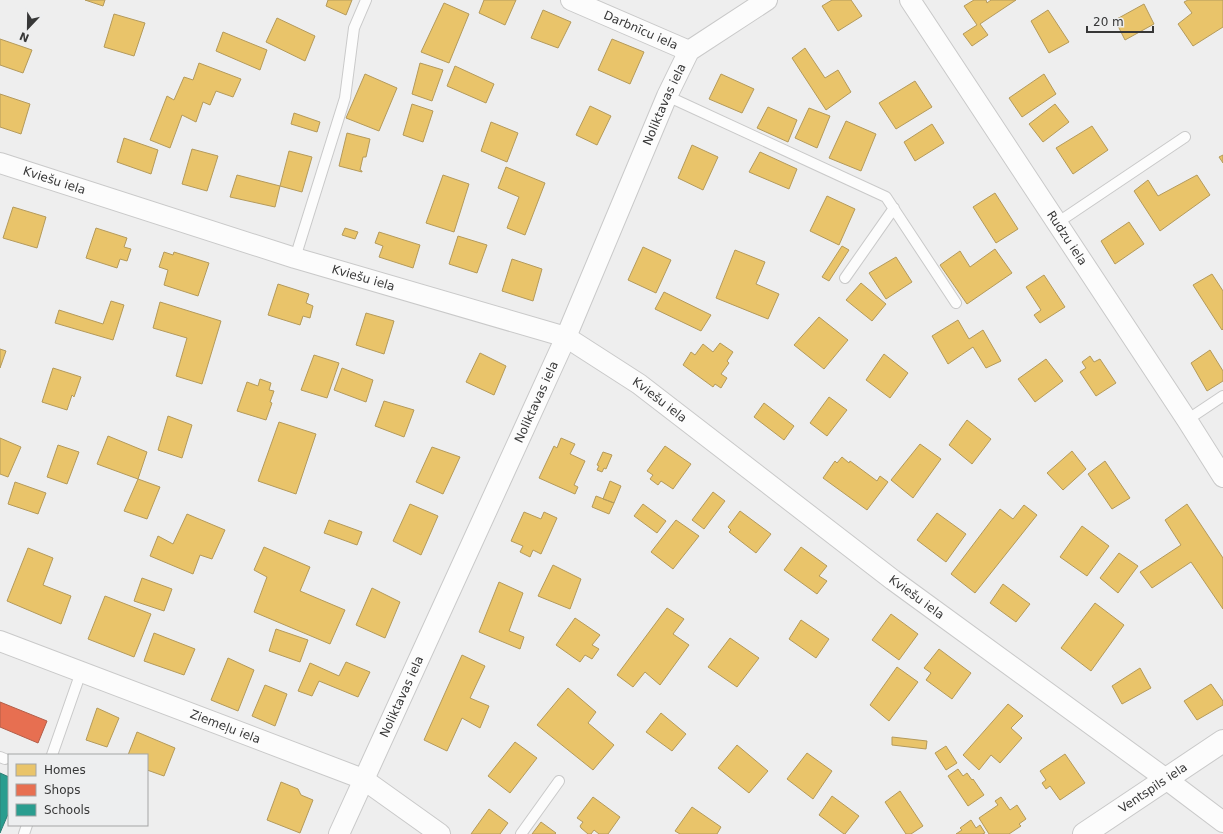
<svg xmlns="http://www.w3.org/2000/svg" width="1223" height="834" viewBox="0 0 1223 834" font-family="'DejaVu Sans',sans-serif">
<rect width="100%" height="100%" fill="#eee"/>
<!-- homes -->
<path fill="#e9c46a" stroke="#b49a5b" d="M85 0H105L103 6Z
M328 0H352L346 15 326 6Z
M484 0H516L505 25 479 13Z
M832 0H851L862 16 838 31 822 6Z
M974 0H986L987 3 991 0H1016L980 24 988 35 972 46 963 34 977 25 964 6Z
M1188 0H1223V27L1193 46 1178 24 1192 13 1184 2Z
M444 3 469 14 449 63 421 52Z
M1144 4 1154 24 1125 40 1115 20Z
M543 10 571 22 558 48 531 38Z
M1048 10 1069 42 1049 53 1031 21Z
M114 14 145 23 134 56 104 47Z
M277 18 315 36 305 61 266 42Z
M223 32 267 50 260 70 216 51Z
M0 39 32 50 23 73 0 65Z
M612 39 644 52 630 84 598 70Z
M805 48 825 78 838 70 851 92 826 110 792 58Z
M199 63 241 79 233 97 216 91 210 105 203 102 196 122 182 115 170 148 150 140 167 96 174 100 184 77 193 80Z
M420 63 443 70 432 101 412 94Z
M455 66 494 84 486 103 447 86Z
M365 74 397 88 379 131 346 118Z
M721 74 754 89 742 113 709 99Z
M1044 74 1056 94 1022 117 1009 98Z
M915 81 932 107 896 129 879 103Z
M0 94 30 104 21 134 0 127Z
M412 104 433 111 423 142 403 135Z
M1055 104 1069 122 1043 142 1029 124Z
M590 106 611 116 597 145 576 135Z
M768 107 797 120 788 142 757 128Z
M809 108 830 116 817 148 795 138Z
M294 113 320 122 317 132 291 124Z
M846 121 876 134 861 171 829 158Z
M491 122 518 133 507 162 481 151Z
M932 124 944 143 915 161 904 142Z
M1092 126 1108 150 1073 174 1056 148Z
M347 133 370 139 366 157H363L360 170 362 171V172L339 166Z
M124 138 158 150 151 174 117 162Z
M692 145 718 157 703 190 678 178Z
M192 149 218 156 207 191 182 184Z
M289 151 312 157 302 192 280 186Z
M760 152 797 169 789 189 749 172Z
M1223 155V163L1219 157Z
M506 167 545 183 525 235 507 228 519 197 498 188Z
M237 175 280 186 275 207 230 197Z
M443 175 469 184 454 232 426 223Z
M1197 175 1210 195 1160 231 1134 191 1148 180 1158 196Z
M995 193 1018 229 996 243 973 207Z
M827 196 855 209 839 245 810 231Z
M13 207 46 217 37 248 3 238Z
M1129 222 1144 244 1115 264 1101 241Z
M96 228 127 238 124 247 131 249 127 261 120 259 117 268 86 258Z
M345 228 358 232 355 239 342 235Z
M379 232 420 245 413 268 379 257 383 246 375 243Z
M458 236 487 245 477 273 449 264Z
M842 246 849 250 829 281 822 277Z
M643 247 671 260 656 293 628 280Z
M995 249 1012 273 967 304 940 265 960 251 970 267Z
M735 250 765 262 756 284 779 294 768 319 716 298Z
M164 252 173 255 174 252 209 263 198 296 164 285 168 270 159 267Z
M896 257 912 282 886 299 869 273Z
M512 259 542 269 533 301 502 291Z
M1212 274 1223 291V329L1222 330 1193 285Z
M1044 275 1065 307 1040 323 1034 315 1041 310 1026 287Z
M861 283 886 304 872 321 846 300Z
M278 284 309 294 306 303 313 306 310 318 303 316 300 325 268 315Z
M664 292 711 315 701 331 655 309Z
M111 301 124 305 113 340 55 323 59 310 103 324Z
M160 302 221 321 202 384 176 376 187 338 153 328Z
M366 313 394 321 384 354 356 345Z
M819 317 848 340 824 369 794 345Z
M958 320 969 339 983 330 1001 361 986 368 973 347 948 364 932 336Z
M720 343 733 352 727 361 729 363 721 374 727 378 721 388 715 384 713 387 683 365 691 352 695 355 703 344 713 352Z
M0 349 6 351 0 368Z
M1210 350 1223 371V381L1207 391 1191 363Z
M480 353 506 366 494 395 466 382Z
M884 354 908 373 890 398 866 380Z
M314 355 339 363 327 398 301 390Z
M1090 356 1094 362 1100 359 1116 383 1096 396 1080 372 1086 368 1082 362Z
M1046 359 1063 381 1035 402 1018 379Z
M53 368 81 377 74 397 72 395 67 410 42 402Z
M342 368 373 380 366 402 334 390Z
M260 379 271 383 269 390 274 391 270 402 272 403 266 420 237 411 247 382 258 386Z
M829 397 847 410 827 436 810 423Z
M384 401 414 410 404 437 375 426Z
M764 403 794 426 784 440 754 417Z
M168 416 192 425 182 458 158 450Z
M967 420 991 439 972 464 949 445Z
M279 422 316 434 296 494 258 481Z
M108 436 147 452 138 479 97 464Z
M0 438 21 447 8 477 0 474Z
M561 438 575 444 570 454 585 461 574 485 578 487 575 494 539 478 554 446 557 448Z
M920 444 941 459 913 498 891 480Z
M58 445 79 452 67 484 47 477Z
M665 446 691 464 673 489 661 481 658 485 650 479 653 475 647 471Z
M432 447 460 457 443 494 416 482Z
M1072 451 1086 469 1063 490 1047 473Z
M603 452 612 455 606 469 604 468 602 472 597 470 599 466 597 465Z
M842 457 849 463 850 461 877 481 880 476 888 482 867 510 823 478 835 461 837 463Z
M1105 461 1130 498 1112 509 1088 474Z
M138 479 160 487 147 519 124 511Z
M610 481 621 486 614 503 603 499Z
M15 482 46 493 38 514 8 504Z
M713 492 725 501 704 529 692 520Z
M596 496 614 503 609 514 592 507Z
M410 504 438 516 421 555 393 541Z
M643 504 666 521 657 533 634 516Z
M1187 504 1223 558V609L1191 562 1152 588 1140 572 1181 545 1165 520Z
M1024 505 1037 515 975 593 951 574 1000 509 1013 519Z
M740 511 771 534 756 553 729 532 731 530 728 527Z
M524 512 541 519 544 512 557 518 541 554 533 550 530 557 520 552 523 546 511 541Z
M937 513 966 534 946 562 917 540Z
M187 514 225 530 212 559 200 555 193 574 150 556 158 536 173 544Z
M329 520 362 532 357 545 324 533Z
M676 520 699 536 673 569 651 552Z
M1082 526 1109 546 1087 576 1060 557Z
M264 547 310 567 300 591 345 610 330 644 254 612 267 577 254 570Z
M801 547 827 566 819 576 827 581 817 594 784 570Z
M28 548 53 558 43 585 71 596 61 624 7 601Z
M1119 553 1138 566 1118 593 1100 578Z
M553 565 581 579 570 609 538 596Z
M142 578 172 589 164 611 134 601Z
M499 582 523 593 509 631 524 637 520 649 479 632Z
M1003 584 1030 604 1016 622 990 603Z
M372 588 400 602 385 638 356 625Z
M105 596 151 614 134 657 88 639Z
M1095 603 1124 625 1091 671 1061 648Z
M667 608 684 619 673 634 689 645 660 685 645 672 633 687 617 675Z
M891 614 918 634 899 660 872 640Z
M575 618 600 635 592 645 599 649 592 659 585 655 580 662 556 645Z
M801 620 829 639 816 658 789 639Z
M276 629 308 640 300 662 269 651Z
M154 633 195 649 184 675 144 661Z
M730 638 759 658 737 687 708 667Z
M939 649 971 673 952 699 926 680 931 673 924 668Z
M462 655 485 666 470 698 489 706 480 728 462 718 447 751 424 740Z
M228 658 254 670 238 711 211 700Z
M346 662 370 672 358 697 319 681 312 696 298 691 310 663 339 676Z
M897 667 918 682 889 721 870 705Z
M1140 668 1151 688 1122 704 1112 686Z
M1211 684 1223 701V705L1197 720 1184 701Z
M265 685 287 694 275 726 252 716Z
M568 688 596 712 588 723 614 745 593 770 537 725Z
M1008 704 1023 716 1011 728 1022 738 1000 763 991 755 979 770 963 755Z
M97 708 119 718 107 747 86 740Z
M661 713 686 734 672 751 646 732Z
M137 732 175 748 164 776 147 770V755H128Z
M892 737 927 741 926 749 892 745Z
M515 742 537 758 510 793 488 776Z
M737 745 768 771 749 793 718 768Z
M946 746 957 763 946 770 935 753Z
M807 753 832 771 813 799 787 779Z
M1065 754 1085 783 1060 800 1050 786 1046 789 1042 783 1046 780 1040 771Z
M958 769 963 776 967 773 972 780 973 779 984 795 968 806 948 776Z
M281 782 298 789 301 795 313 800 300 833 267 820Z
M900 791 923 826 911 834H906L885 802Z
M832 796 859 816 845 834H844L819 815Z
M593 797 620 817 608 834H599L594 830 591 834H588L581 828 580 826 583 822 577 818Z
M1001 797 1010 810 1017 805 1026 819 1019 824 1021 826 1009 834H989L979 818 998 805 995 801Z
M692 807 721 827 717 834H680L675 831Z
M489 809 508 823 500 834H471Z
M971 820 976 828 980 825 985 833 982 834H956L962 830 960 828Z
M541 822 556 833 555 834H532Z"/>
<!-- shops -->
<path fill="#e76f51" stroke="#b25e49" d="M0 702 47 721 38 743 0 727Z"/>
<!-- schools -->
<path fill="#2a9d8f" stroke="#2e7e75" d="M0 773 9 777V812L0 833Z"/>
<g fill="none" stroke-linecap="round" stroke-linejoin="round">
<defs>
<path id="service" d="M667 96 886 197 956 303
M1057 223 1185 137
M295 258 345 98 354 28 366 0
M845 278 894 208
M1187 420 1223 396
M52 755 81 672
M0 757 5 759
M24 834 27 825
M521 834 559 781"/>
<g id="minor">
<path id="s1" d="M571 0 689 51"/>
<path id="s2" d="M910 0 1187 420 1223 477"/>
<path id="s3" d="M0 163 295 258 566 337 639 384 893 580 1166 779 1223 822"/>
<path id="s4" d="M0 641 363 779 440 834"/>
<path id="s5" d="M339 834 566 337 667 96 689 51 767 0"/>
</g>
<g id="tertiary">
<path id="s6" d="M1084 834 1223 741"/>
</g>
</defs>
<!-- service casing -->
<use href="#service" stroke="#c9c9c9" stroke-width="12"/>
<!-- minor casing -->
<use href="#minor" stroke="#c9c9c9" stroke-width="22"/>
<!-- tertiary casing -->
<use href="#tertiary" stroke="#c9c9c9" stroke-width="24"/>
<!-- service -->
<use href="#service" stroke="#fcfcfc" stroke-width="10"/>
<!-- minor -->
<use href="#minor" stroke="#fcfcfc" stroke-width="20"/>
<!-- tertiary -->
<use href="#tertiary" stroke="#fcfcfc" stroke-width="22"/>
</g>
<g text-anchor="middle" stroke-width="4" stroke-linejoin="round" paint-order="stroke">
<!-- street labels -->
<g font-size="12" fill="#373737" stroke="#edeeef">
<text dy="4" stroke="none"><textPath href="#s1" startOffset="76">Darbnīcu iela</textPath></text>
<text dy="4" stroke="none"><textPath href="#s5" startOffset="799">Noliktavas iela</textPath></text>
<text dy="4" stroke="none"><textPath href="#s3" startOffset="57">Kviešu iela</textPath></text>
<text dy="4" stroke="none"><textPath href="#s2" startOffset="285">Rudzu iela</textPath></text>
<text dy="4" stroke="none"><textPath href="#s3" startOffset="381">Kviešu iela</textPath></text>
<text dy="4" stroke="none"><textPath href="#s3" startOffset="705">Kviešu iela</textPath></text>
<text dy="4" stroke="none"><textPath href="#s5" startOffset="475">Noliktavas iela</textPath></text>
<text dy="4" stroke="none"><textPath href="#s3" startOffset="1029">Kviešu iela</textPath></text>
<text dy="4" stroke="none"><textPath href="#s5" startOffset="151">Noliktavas iela</textPath></text>
<text dy="4" stroke="none"><textPath href="#s4" startOffset="241">Ziemeļu iela</textPath></text>
<text dy="4" stroke="none"><textPath href="#s6" startOffset="83">Ventspils iela</textPath></text>
</g>
</g>
<!-- legend -->
<rect x="8" y="754" width="140" height="72" fill="#edeeef" stroke="#a4a5a5"/>
<rect x="16" y="764" width="20" height="12" fill="#e9c46a" stroke="#a4a5a5"/>
<text x="44" y="774" font-size="12" fill="#373737">Homes</text>
<rect x="16" y="784" width="20" height="12" fill="#e76f51" stroke="#a4a5a5"/>
<text x="44" y="794" font-size="12" fill="#373737">Shops</text>
<rect x="16" y="804" width="20" height="12" fill="#2a9d8f" stroke="#a4a5a5"/>
<text x="44" y="814" font-size="12" fill="#373737">Schools</text>
<!-- north arrow -->
<g transform="translate(28 28) rotate(202)" stroke="#edeeef" stroke-width="3" paint-order="stroke">
<path d="M0-3L7 15L0 10L-7 15Z" fill="#373737"/>
<text y="-6" font-size="11" font-weight="bold" text-anchor="middle" fill="#373737">N</text>
</g>
<!-- scale -->
<path d="M1087 26v6h66v-6" fill="none" stroke="#373737" stroke-width="2"/>
<text x="1093" y="26" font-size="12" fill="#373737" stroke="#edeeef" stroke-width="3" paint-order="stroke">20 m</text>
</svg>
